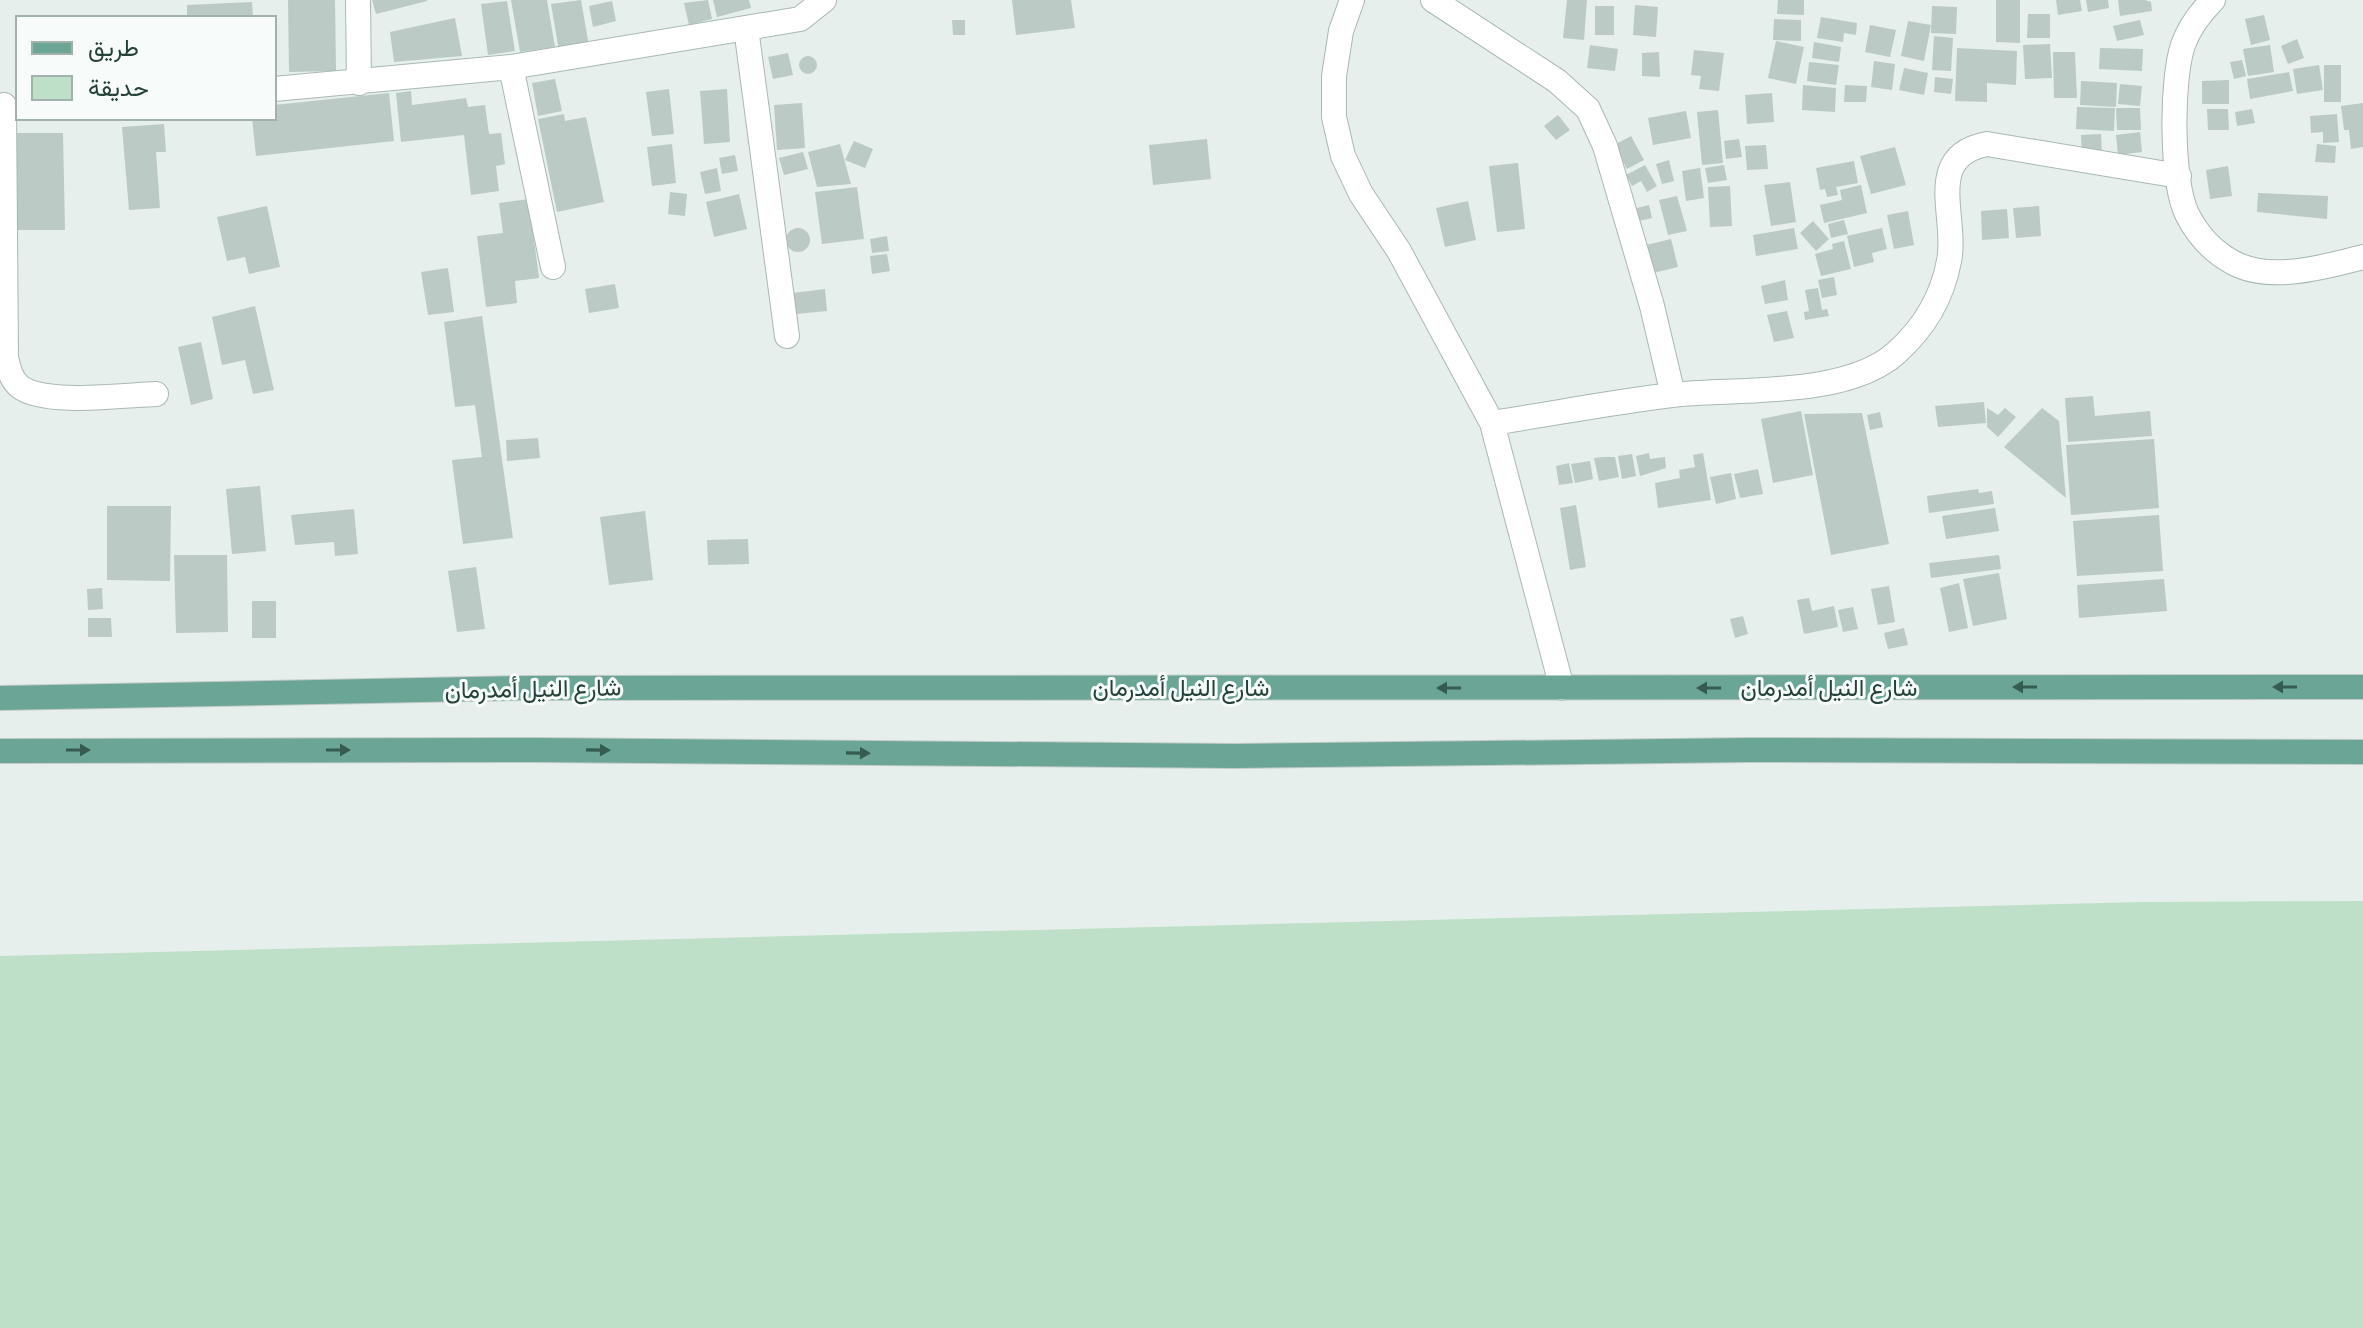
<svg xmlns="http://www.w3.org/2000/svg" width="2363" height="1328" viewBox="0 0 2363 1328" font-family="'Source Sans 3',Vazirmatn,sans-serif">
<rect width="100%" height="100%" fill="#e6efeb"/>
<!-- green -->
<path fill="#bfe0c8" d="M2363 901V1328H0V956L2142 902Z"/>
<!-- building -->
<path fill="#bbcac4" d="M288 0H335L336 71 289 72Z
M372 0H427V1L376 14Z
M511 0H547L555 47 520 52Z
M581 0 589 46 559 51 551 4Z
M708 0 712 19 689 25 684 3Z
M713 0H749L751 8 717 17Z
M1012 0H1071L1075 28 1016 35Z
M1567 0H1587L1584 40 1563 38Z
M1778 0H1804V15L1777 14Z
M1996 0H2020V43L1996 42Z
M2056 0H2080L2082 11 2058 15Z
M2086 0H2108L2109 8 2088 12Z
M2118 0H2145L2151 2 2152 11 2120 16Z
M507 1 515 51 488 55 481 4Z
M612 1 616 21 593 27 589 6Z
M252 2 253 18H187V5Z
M1635 5 1658 7 1656 37 1633 35Z
M1595 6H1614V35H1595Z
M1932 6 1957 7 1956 34 1931 33Z
M2028 14H2050V38H2027Z
M2264 15 2270 40 2251 45 2245 19Z
M1821 17 1857 23 1856 35 1844 33 1843 42 1817 38Z
M455 18 462 56 394 62 390 32Z
M1774 19 1801 20V41L1773 40Z
M952 20H965V35H953Z
M2140 20 2144 35 2117 41 2113 26Z
M1908 21 1931 25 1924 61 1901 56Z
M1870 25 1896 30 1890 57 1865 52Z
M1934 36 1953 38 1951 71 1932 70Z
M2297 39 2304 58 2288 64 2281 46Z
M1776 41 1804 47 1796 84 1768 78Z
M1814 42 1841 47 1839 62 1812 58Z
M2050 44 2052 78 2025 79 2023 45Z
M1590 45 1618 49 1615 71 1587 68Z
M2270 45 2274 72 2248 76 2243 49Z
M1957 48 2017 51 2016 85 1987 83V102L1955 101Z
M2100 48 2143 49 2142 71 2099 69Z
M1694 50 1724 53 1719 91 1699 89 1701 76 1691 75Z
M1659 52 1660 77 1642 76V53Z
M2053 52H2075L2077 98H2054Z
M788 53 793 75 773 79 768 57Z
M799 65a9 9 0 1 1 18 0a9 9 0 1 1-18 0Z
M2242 60 2246 76 2234 79 2230 62Z
M1874 61 1895 64 1892 90 1871 87Z
M1809 62 1839 65 1836 85 1807 81Z
M2319 65 2323 90 2297 94 2293 69Z
M2324 65H2341V102H2324Z
M1904 68 1928 73 1924 95 1899 90Z
M2289 72 2293 91 2250 99 2247 79Z
M1935 77 1953 79 1951 94 1934 92Z
M555 79 562 111 538 116 532 83Z
M2229 80V104H2202V81Z
M2081 81 2117 83 2116 107 2080 105Z
M2120 84 2142 86 2140 106 2118 104Z
M1803 85 1836 88 1835 112 1802 110Z
M1845 85 1867 86 1866 102H1844Z
M669 89 674 134 652 136 646 92Z
M727 89 730 142 704 144 700 91Z
M411 91 412 105 466 98 468 107 485 105 489 134 501 133 505 164 496 166 499 191 471 195 464 135 401 142 396 93Z
M389 93 394 141 256 156 252 118H274V105Z
M1772 93 1774 122 1747 124 1745 95Z
M802 103 805 148 777 150 774 105Z
M2363 103V147L2351 149 2349 130H2344L2341 106Z
M2077 107 2115 108 2114 131 2076 129Z
M2116 108H2140L2141 130H2117Z
M2207 109H2228L2229 130H2208Z
M2252 109 2255 123 2237 126 2235 112Z
M1718 110 1723 163 1702 165 1697 112Z
M1686 111 1691 138 1653 145 1648 118Z
M564 114 565 121 586 117 604 202 557 212 538 119Z
M2337 114 2339 142 2323 143V132L2311 133 2310 116Z
M1558 115 1570 130 1556 140 1544 126Z
M164 124 166 152H156L160 208 129 210 122 127Z
M2140 132 2142 152 2118 155 2116 135Z
M15 133H63L65 230H16Z
M2101 134 2102 155 2082 156 2081 135Z
M1631 136 1644 160 1627 169 1614 145Z
M1207 139 1211 179 1153 185 1149 145Z
M1739 139 1742 157 1726 159 1724 141Z
M854 141 873 149 865 168 845 160Z
M672 144 676 183 652 186 647 147Z
M840 144 851 184 817 187 808 152Z
M2317 144 2336 146 2335 163 2315 162Z
M1766 145 1768 169 1747 170 1745 146Z
M1895 147 1906 185 1871 194 1860 156Z
M803 152 808 169 784 175 779 158Z
M735 155 738 171 722 174 719 158Z
M1669 160 1674 181 1662 184 1656 164Z
M1854 161 1858 183 1836 187 1838 195 1827 197 1825 189 1820 190 1816 168Z
M1518 163 1525 229 1497 232 1489 166Z
M1645 165 1657 186 1647 192 1641 181 1632 186 1626 175Z
M1724 165 1727 180 1708 183 1705 168Z
M2228 166 2232 196 2210 199 2206 170Z
M717 168 721 191 705 194 700 172Z
M1700 168 1704 198 1686 201 1682 171Z
M1790 182 1796 222 1771 226 1764 185Z
M1861 185 1867 213 1824 223 1820 205 1842 200 1840 190Z
M1730 186 1732 226 1710 227 1708 187Z
M857 187 864 239 822 244 815 192Z
M670 192 687 194 685 216 668 214Z
M2258 193 2328 196 2327 219 2257 212Z
M739 194 747 229 714 237 706 202Z
M1677 196 1687 231 1668 235 1659 200Z
M529 199 539 278 515 281 517 303 486 307 477 236 503 233 499 203Z
M1468 201 1476 240 1445 247 1436 208Z
M1649 205 1652 218 1639 221 1637 208Z
M267 206 280 267 249 274 245 257 227 261 217 217Z
M2039 206 2041 236 2016 238 2013 208Z
M2007 209 2009 238 1982 240 1981 211Z
M1908 211 1914 245 1894 249 1887 215Z
M1844 220 1848 234 1831 238 1828 224Z
M1813 221 1829 239 1816 251 1800 233Z
M1794 228 1798 249 1756 256 1753 235Z
M1882 228 1887 249 1872 253 1874 262 1854 267 1847 236Z
M786 240a12 12 0 1 1 24 0a12 12 0 1 1-24 0Z
M887 236 889 251 872 253 870 239Z
M1671 239 1678 267 1653 273 1646 245Z
M1844 241 1851 269 1821 276 1815 254 1833 249 1832 244Z
M887 254 890 271 872 274 870 256Z
M448 268 454 312 428 315 421 272Z
M1834 277 1837 295 1822 298 1818 280Z
M1785 280 1788 300 1765 304 1761 286Z
M615 284 619 308 589 313 585 289Z
M1818 288 1822 310 1827 309 1829 316 1805 320 1804 312 1809 311 1805 290Z
M825 289 827 311 796 314 793 293Z
M255 306 274 390 253 394 245 360 222 365 212 317Z
M1787 311 1794 338 1774 342 1767 315Z
M482 316 513 538 463 544 452 460 482 457 475 405 455 407 444 322Z
M201 342 213 399 191 405 178 347Z
M2093 396 2095 416 2150 411 2152 436 2068 442 2065 398Z
M1984 402 1986 423 1938 427 1935 406Z
M1987 408 1998 415 2005 408 2016 417 1998 437 1987 427Z
M2042 408 2059 421 2066 498 2004 447Z
M1801 411 1813 475 1773 483 1761 419Z
M1880 412 1883 427 1870 430 1867 415Z
M1862 413 1889 544 1831 555 1804 414Z
M538 438 540 458 507 461 506 440Z
M2154 439 2159 508 2071 515 2066 445Z
M1649 453 1650 459 1665 457 1666 468 1640 476 1636 456Z
M1703 453 1711 500 1658 508 1655 483 1680 478 1679 470 1695 467 1693 455Z
M1632 454 1636 476 1622 479 1618 456Z
M1603 457H1615L1619 477 1599 481 1594 458Z
M1590 461 1593 479 1575 483 1571 464Z
M1569 463 1573 483 1559 485 1556 466Z
M1758 469 1763 494 1740 498 1734 474Z
M1731 473 1736 499 1716 504 1710 477Z
M260 486 266 551 232 554 226 489Z
M1978 489 1979 493 1992 491 1994 504 1929 513 1927 496Z
M1576 505 1586 567 1570 570 1560 508Z
M107 506H171L170 581 107 580Z
M1995 508 1999 531 1946 539 1942 516Z
M354 509 358 554 335 556 334 542 295 545 291 515Z
M645 511 653 580 609 585 600 517Z
M2159 515 2163 571 2077 576 2073 521Z
M748 539 749 564 708 565 707 540Z
M174 555H227L228 632 176 633Z
M1999 555 2001 569 1931 578 1929 563Z
M476 567 485 629 457 632 448 571Z
M1999 573 2007 619 1973 626 1963 579Z
M2164 579 2167 611 2079 618 2077 585Z
M1959 583 1968 628 1949 632 1940 588Z
M1889 586 1895 622 1878 625 1871 589Z
M102 588 103 609 88 610 87 589Z
M1809 598 1812 611 1834 606 1838 627 1804 634 1797 600Z
M252 601H276V638H252Z
M1853 607 1858 629 1843 632 1838 610Z
M1743 616 1748 634 1735 638 1730 619Z
M88 618H111L112 637H88Z
M1904 628 1908 645 1888 649 1884 633Z"/>
<g fill="none" stroke-linecap="round" stroke-linejoin="round">
<defs>
<path id="minor" d="M358 0 359 83
M1352 0 1341 31 1334 76V117L1343 156 1361 194 1399 251 1492 423 1562 688
M1433 0 1557 81 1588 109 1605 146 1652 306 1673 395
M2213 0C2201 12 2189 28 2183 45 2171 80 2171 181 2187 214 2197 234 2212 251 2232 262 2269 283 2325 267 2363 257
M746 28 787 336
M511 67 553 267
M274 89 511 67 800 19 824 0
M4 105 6 358C9 368 10 378 19 386 42 406 125 395 156 394
M1492 423C1552 414 1612 402 1672 395 1735 388 1846 398 1896 353 1924 328 1942 299 1949 261 1958 218 1923 156 1987 144L2179 176"/>
<path id="primary" d="M0 698 527 688 2363 687
M0 751 536 750 1235 756 1750 750 2363 752"/>
</defs>
<!-- minor casing -->
<use href="#minor" stroke="#a8b8b2" stroke-width="26"/>
<!-- primary casing -->
<use href="#primary" stroke="#c2cac8" stroke-width="26"/>
<!-- minor -->
<use href="#minor" stroke="#fff" stroke-width="24"/>
<!-- primary -->
<use href="#primary" stroke="#6aa596" stroke-width="24"/>
</g>
<!-- one-way arrows -->
<defs><path id="oneway-solid" d="M-6-.8H1V-3.2L6.5 0L1 3.2V.8H-6Z" transform="scale(2)"/></defs>
<g fill="#365b51">
<use href="#oneway-solid" transform="translate(2025 687) rotate(180)"/>
<use href="#oneway-solid" transform="translate(2285 687) rotate(-180)"/>
<use href="#oneway-solid" transform="translate(1449 688) rotate(-180)"/>
<use href="#oneway-solid" transform="translate(1709 688) rotate(180)"/>
<use href="#oneway-solid" transform="translate(78 750)"/>
<use href="#oneway-solid" transform="translate(338 750)"/>
<use href="#oneway-solid" transform="translate(598 750) rotate(1)"/>
<use href="#oneway-solid" transform="translate(858 753) rotate(1)"/>
</g>
<g text-anchor="middle" stroke-width="6" stroke-linejoin="round" paint-order="stroke">
<!-- street labels -->
<g font-size="24" fill="#24423a" stroke="#f7fbf9">
<text x="1181" y="696">شارع النيل أمدرمان</text>
<text x="1829" y="696">شارع النيل أمدرمان</text>
<text transform="translate(533 689) rotate(-1)" y="8">شارع النيل أمدرمان</text>
</g>
</g>
<!-- legend -->
<rect x="16" y="16" width="260" height="104" fill="#f7fbf9" stroke="#a3b1ad" stroke-width="2"/>
<rect x="32" y="42" width="40" height="12" fill="#6aa596" stroke="#a3b1ad" stroke-width="2"/>
<text x="88" y="56" font-size="24" fill="#24423a">طريق</text>
<rect x="32" y="76" width="40" height="24" fill="#bfe0c8" stroke="#a3b1ad" stroke-width="2"/>
<text x="88" y="96" font-size="24" fill="#24423a">حديقة</text>
</svg>
